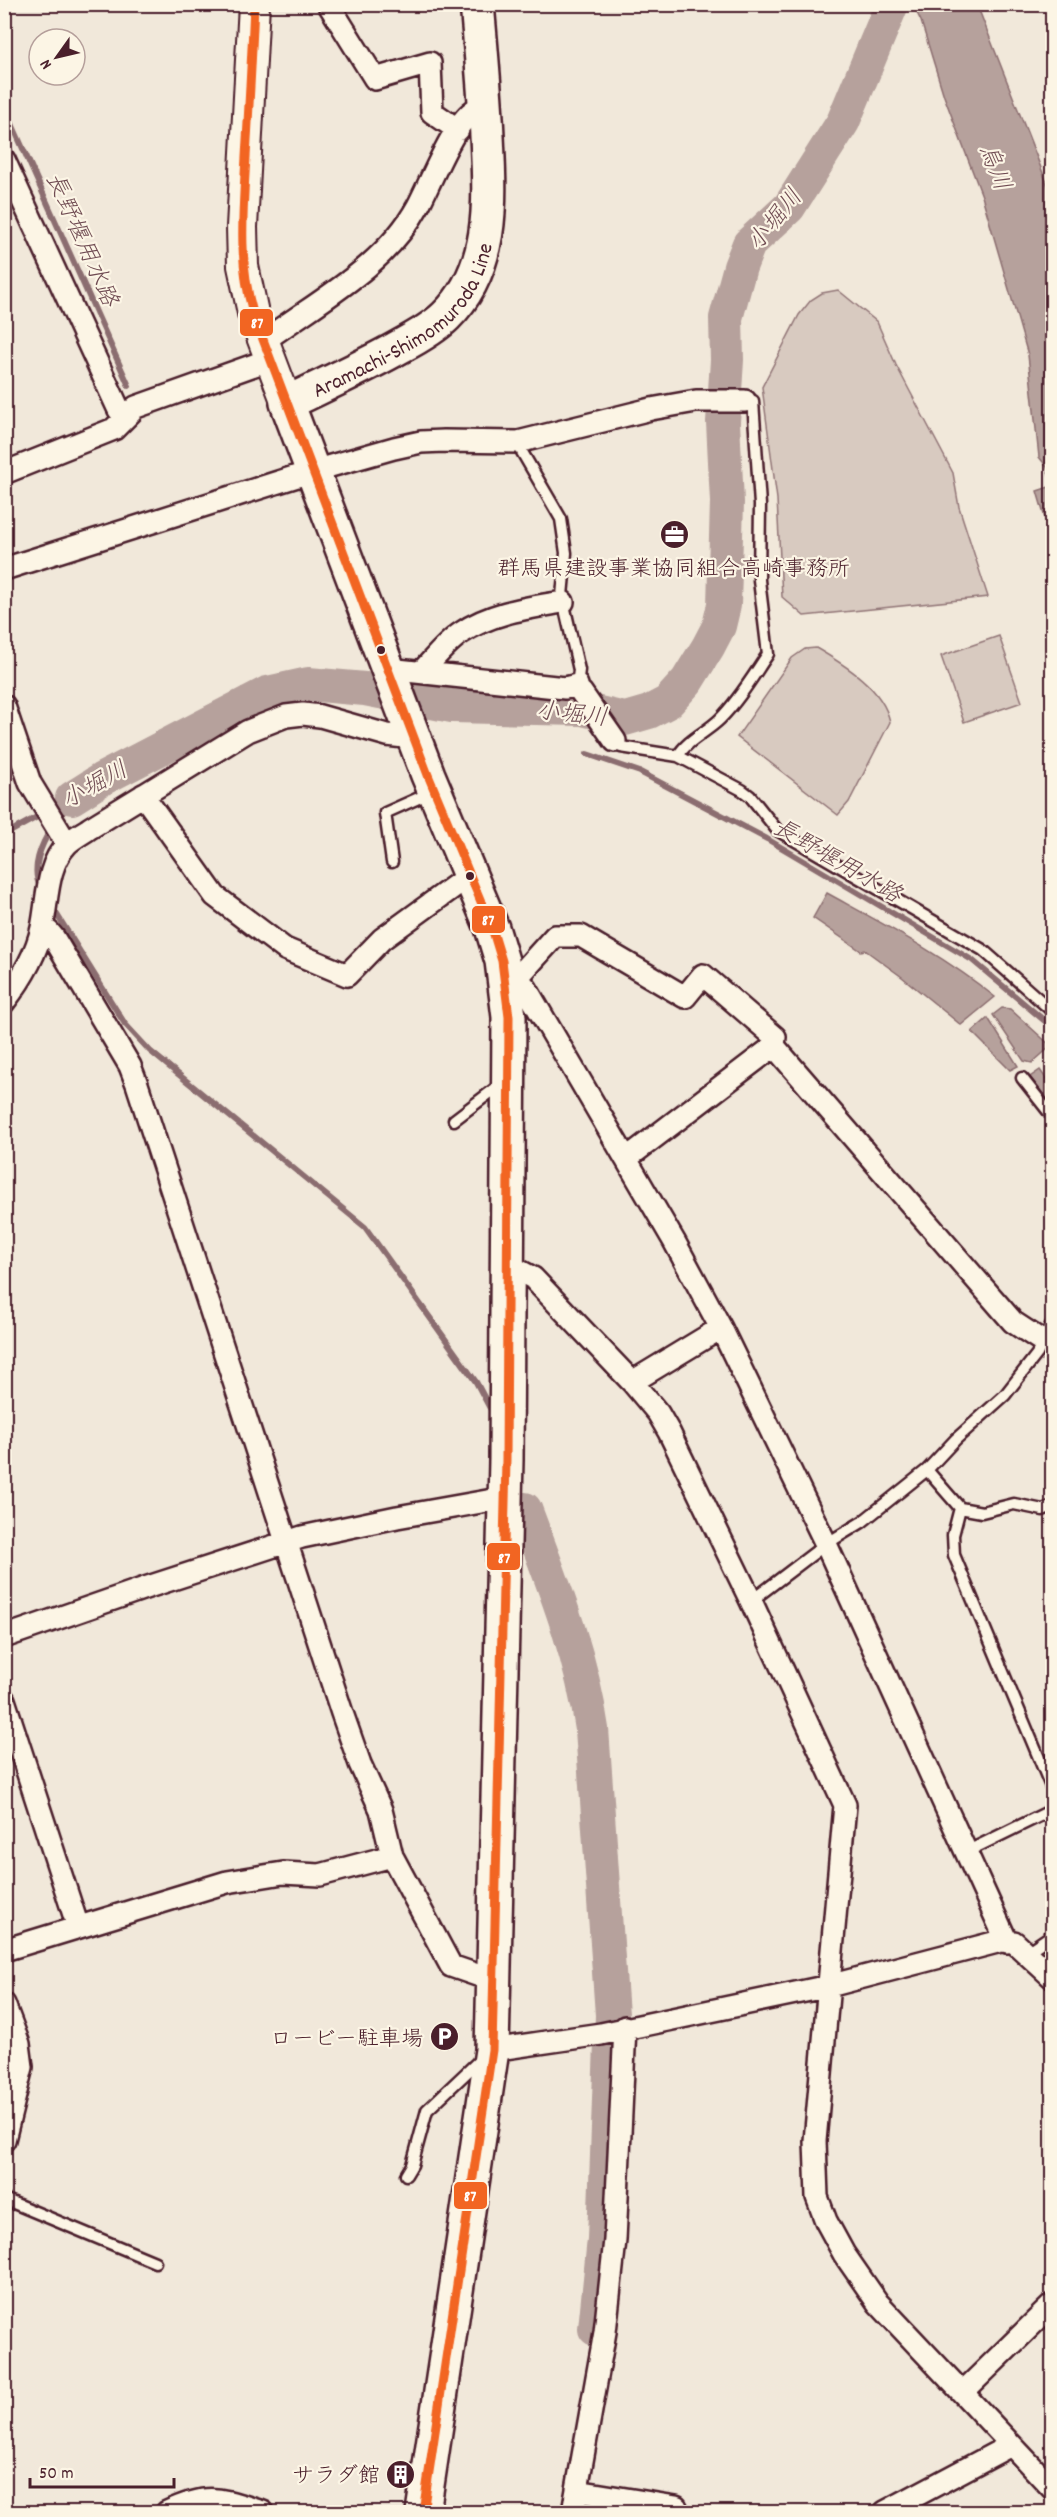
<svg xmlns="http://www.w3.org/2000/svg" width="1057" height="2517" viewBox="0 0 1057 2517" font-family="Dekko,'Klee One',sans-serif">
<rect width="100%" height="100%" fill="#f1e8da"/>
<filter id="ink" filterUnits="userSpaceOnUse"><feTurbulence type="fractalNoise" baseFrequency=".0167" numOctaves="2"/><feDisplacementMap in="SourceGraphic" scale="12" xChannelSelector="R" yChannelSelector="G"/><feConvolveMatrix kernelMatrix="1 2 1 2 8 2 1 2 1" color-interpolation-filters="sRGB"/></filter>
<g filter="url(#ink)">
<!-- green -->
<path fill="#d8cac0" stroke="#917476" stroke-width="1.5" d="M838 290 877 322 896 365 953 473 959 507 988 597 804 616 782 597 777 499 762 387 799 315 811 300 822 293Z
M999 636 1022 702 964 722 941 656Z
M816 648C845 665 883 688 890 722L849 802 838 815 737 737 792 658 805 649Z"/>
<!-- water -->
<path fill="#b6a19c" stroke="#8b6d6f" stroke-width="1.5" d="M913 5H977L1052 196V486L1047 467 1039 457 1028 355 982 196 944 96 921 21Z
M1052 486V542L1037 491Z
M827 893C885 925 943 955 995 997L961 1025 902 977 865 950 861 951 813 918Z
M1002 1008 1010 1009 1051 1046 1032 1063 1024 1061 993 1015Z
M988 1018 1018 1066 1010 1070 972 1032Z
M1040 1070 1052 1087V1107L1030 1077Z"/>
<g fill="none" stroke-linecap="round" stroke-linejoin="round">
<!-- stream -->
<path stroke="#8b6d6f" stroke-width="6" d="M4 106 129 386
M587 754 640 772 767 839 972 960 1052 1027
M58 820 72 798
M4 835 70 799
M41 888C30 870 41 844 52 828
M51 905 125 1024 150 1051 365 1227 476 1382 492 1412"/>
<!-- river -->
<path stroke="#b6a19c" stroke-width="34" d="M72 798 102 779 267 693 308 684 365 689 452 706 582 709 625 719 649 712 668 702 687 681 708 647 719 626 724 605 727 502 723 422 727 360 726 318 740 267 749 244 789 207 843 122 892 4
M525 1509C552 1581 581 1652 592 1729L612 2015 604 2239 595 2329"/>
<defs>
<path id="lane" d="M518 442 522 452 561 519 566 553 562 596 579 670 577 685 579 689
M615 741 621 747 678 756 742 790 750 796 777 830 983 950 1052 1011
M678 756C687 740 707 732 720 719 739 700 753 676 768 654L759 580 760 505 753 401H745
M392 862 385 813 432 792
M1022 1078 1052 1116
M454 1120 504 1082
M927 1470 960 1508 953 1535 954 1555 1052 1789
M960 1508 982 1512 1014 1504 1043 1510 1052 1506
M751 1601 826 1544 862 1522 927 1470 956 1439 1005 1395 1037 1354 1052 1323
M966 1852 1052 1810
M1027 1952 1052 1935
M406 2175 412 2165 427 2110 483 2057
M4 2199 155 2262"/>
<path id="street" d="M329 5 375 79 430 63 432 112 458 130
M4 160 119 410 127 415
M263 338 275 333C327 296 387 263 418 206 431 182 452 126 473 111 476 109 482 107 486 106
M4 473 114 429 136 407 271 359
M4 569 313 471 394 448 421 442 444 441 518 442 651 409 696 401H745
M388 669 565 688 577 685
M421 672C434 659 446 643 461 633 492 612 528 608 563 602
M581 692 615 741
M4 706 30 783 67 844
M143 795 215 896 285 949 347 975 382 939 470 875
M42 929 49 932 54 938 130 1066 137 1084 342 1713 360 1764 381 1810 392 1856 451 1966 480 1976 494 1974
M503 962 526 988 674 1241 721 1328 826 1544 1007 1942
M517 978 555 936H581L685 997 703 975 775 1037 774 1046
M4 1002C21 980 36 956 42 928 48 900 46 866 67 844 73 838 83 833 90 828L248 731 286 716 303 714 320 716 387 735 413 738
M626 1159 774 1046 1013 1322 1042 1341
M507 1264 533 1278 632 1382 658 1413 669 1432 751 1601 845 1805 815 2141 817 2197 826 2221 844 2254 878 2303 1052 2488
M632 1382 721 1328
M4 1637 145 1588 302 1537 397 1517 504 1498
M4 1700 78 1927
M4 1950 227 1882 283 1873 320 1875 392 1856
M4 2004 19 2044 22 2067 4 2140
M492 2050 601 2034 829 1986 1001 1941 1014 1942 1052 1977
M963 2392 1052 2305
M577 2491 676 2507
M167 2512C210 2492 220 2499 263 2512
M573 2512 605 2332 615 2240 625 2027
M885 2512 1011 2445"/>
<path id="secondary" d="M254 4 242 227 243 266 253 313 287 403"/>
<g id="primary">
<path id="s1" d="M423 2512 492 2050 506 1460 509 1017 502 961 492 928 428 775 287 403C326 384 364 367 401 346 416 338 434 328 446 316 495 268 490 199 487 136 485 92 481 48 477 4"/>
</g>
</defs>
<!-- lane casing -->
<use href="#lane" stroke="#4a1f2b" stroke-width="15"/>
<!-- street casing -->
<use href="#street" stroke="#4a1f2b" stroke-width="26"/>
<!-- secondary casing -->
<use href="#secondary" stroke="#4a1f2b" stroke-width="34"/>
<!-- primary casing -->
<use href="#primary" stroke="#4a1f2b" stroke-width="38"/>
<!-- lane -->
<use href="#lane" stroke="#fcf5e5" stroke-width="10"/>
<!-- street -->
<use href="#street" stroke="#fcf5e5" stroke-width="21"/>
<!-- secondary -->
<use href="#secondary" stroke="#fcf5e5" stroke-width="30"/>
<!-- primary -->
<use href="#primary" stroke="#fcf5e5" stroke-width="33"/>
<defs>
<path id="bus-1" d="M254 4C252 55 249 106 246 157 243 212 238 260 253 313L428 775 492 928 502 961 509 1017 506 1460 492 2050 423 2512"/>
</defs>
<!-- bus-1 casing -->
<use href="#bus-1" stroke="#fcf5e5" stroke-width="14"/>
<!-- bus-1 -->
<use href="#bus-1" stroke="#f26522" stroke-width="9"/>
</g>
</g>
<!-- icons -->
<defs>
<symbol id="office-disc" viewBox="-11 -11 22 22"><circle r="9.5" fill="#4a1f2b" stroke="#fcf5e5"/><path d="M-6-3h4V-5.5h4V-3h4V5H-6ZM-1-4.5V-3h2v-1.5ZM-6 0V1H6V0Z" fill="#fff"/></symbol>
<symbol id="parking-disc" viewBox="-11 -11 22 22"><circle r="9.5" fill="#4a1f2b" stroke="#fcf5e5"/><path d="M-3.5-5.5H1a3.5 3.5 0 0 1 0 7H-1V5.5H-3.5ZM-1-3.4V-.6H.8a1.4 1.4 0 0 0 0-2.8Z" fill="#fff"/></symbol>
<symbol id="building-disc" viewBox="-11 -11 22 22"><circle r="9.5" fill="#4a1f2b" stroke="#fcf5e5"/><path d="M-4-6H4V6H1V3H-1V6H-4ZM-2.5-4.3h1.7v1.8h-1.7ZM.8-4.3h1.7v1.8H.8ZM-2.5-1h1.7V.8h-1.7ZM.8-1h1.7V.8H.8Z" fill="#fff"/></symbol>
</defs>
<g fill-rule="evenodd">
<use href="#office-disc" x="658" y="518" width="33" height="33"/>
<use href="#parking-disc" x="428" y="2020" width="33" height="33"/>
<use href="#building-disc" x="384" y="2458" width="33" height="33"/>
</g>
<!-- markers -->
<g fill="#4a1f2b" stroke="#fcf5e5" stroke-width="2">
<circle cx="381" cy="650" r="5"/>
<circle cx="470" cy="876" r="5"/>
</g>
<g text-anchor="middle" stroke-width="4.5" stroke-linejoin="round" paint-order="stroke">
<!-- street labels -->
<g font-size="22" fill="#4a1f2b" stroke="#fcf5e5">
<text dy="8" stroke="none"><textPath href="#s1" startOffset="2302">Aramachi-Shimomuroda Line</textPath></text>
</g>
<!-- poi labels -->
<g font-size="22" fill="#4a1f2b" stroke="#fcf5e5" text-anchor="end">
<text x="674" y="575" text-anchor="middle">群馬県建設事業協同組合高崎事務所</text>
<text x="423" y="2045">ロービー駐車場</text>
<text x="380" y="2482">サラダ館</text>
</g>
<!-- water labels -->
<g font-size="24" font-style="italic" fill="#704c53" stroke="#fcf5e5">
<text transform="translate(996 167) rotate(69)" y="8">烏川</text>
<text transform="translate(774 219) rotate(-51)" y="8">小堀川</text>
<text transform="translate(83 239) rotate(66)" y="8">長野堰用水路</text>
<text transform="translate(572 713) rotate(6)" y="8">小堀川</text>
<text transform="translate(94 784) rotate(-29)" y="8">小堀川</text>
<text transform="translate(838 860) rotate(30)" y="8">長野堰用水路</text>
</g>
</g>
<g stroke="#fcf5e5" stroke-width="2">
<rect x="239" y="308" width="35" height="29" rx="6" fill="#f26522"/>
<rect x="471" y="905" width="35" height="29" rx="6" fill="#f26522"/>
<rect x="486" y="1542" width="35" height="29" rx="6" fill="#f26522"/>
<rect x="453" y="2181" width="35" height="29" rx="6" fill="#f26522"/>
</g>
<g font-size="16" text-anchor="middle" font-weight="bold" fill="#fff">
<text x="257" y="328">87</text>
<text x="488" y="925">87</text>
<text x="504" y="1563">87</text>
<text x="470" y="2201">87</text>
</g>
<!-- margin -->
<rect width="1057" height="2517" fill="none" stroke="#fcf5e5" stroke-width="24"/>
<rect x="12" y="12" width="1033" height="2493" fill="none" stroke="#4a1f2b" stroke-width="2" filter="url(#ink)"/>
<!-- north arrow -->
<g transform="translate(57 57) rotate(236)"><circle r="28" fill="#fcf5e5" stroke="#b59f9b" stroke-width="1.5"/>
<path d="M0-4.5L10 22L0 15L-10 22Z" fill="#4a1f2b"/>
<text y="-9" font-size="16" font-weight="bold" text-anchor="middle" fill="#4a1f2b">N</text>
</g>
<!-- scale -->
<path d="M30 2478v9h144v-9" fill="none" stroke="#4a1f2b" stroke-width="3"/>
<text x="39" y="2478" font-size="18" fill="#4a1f2b" stroke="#fcf5e5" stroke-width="4.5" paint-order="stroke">50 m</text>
</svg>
